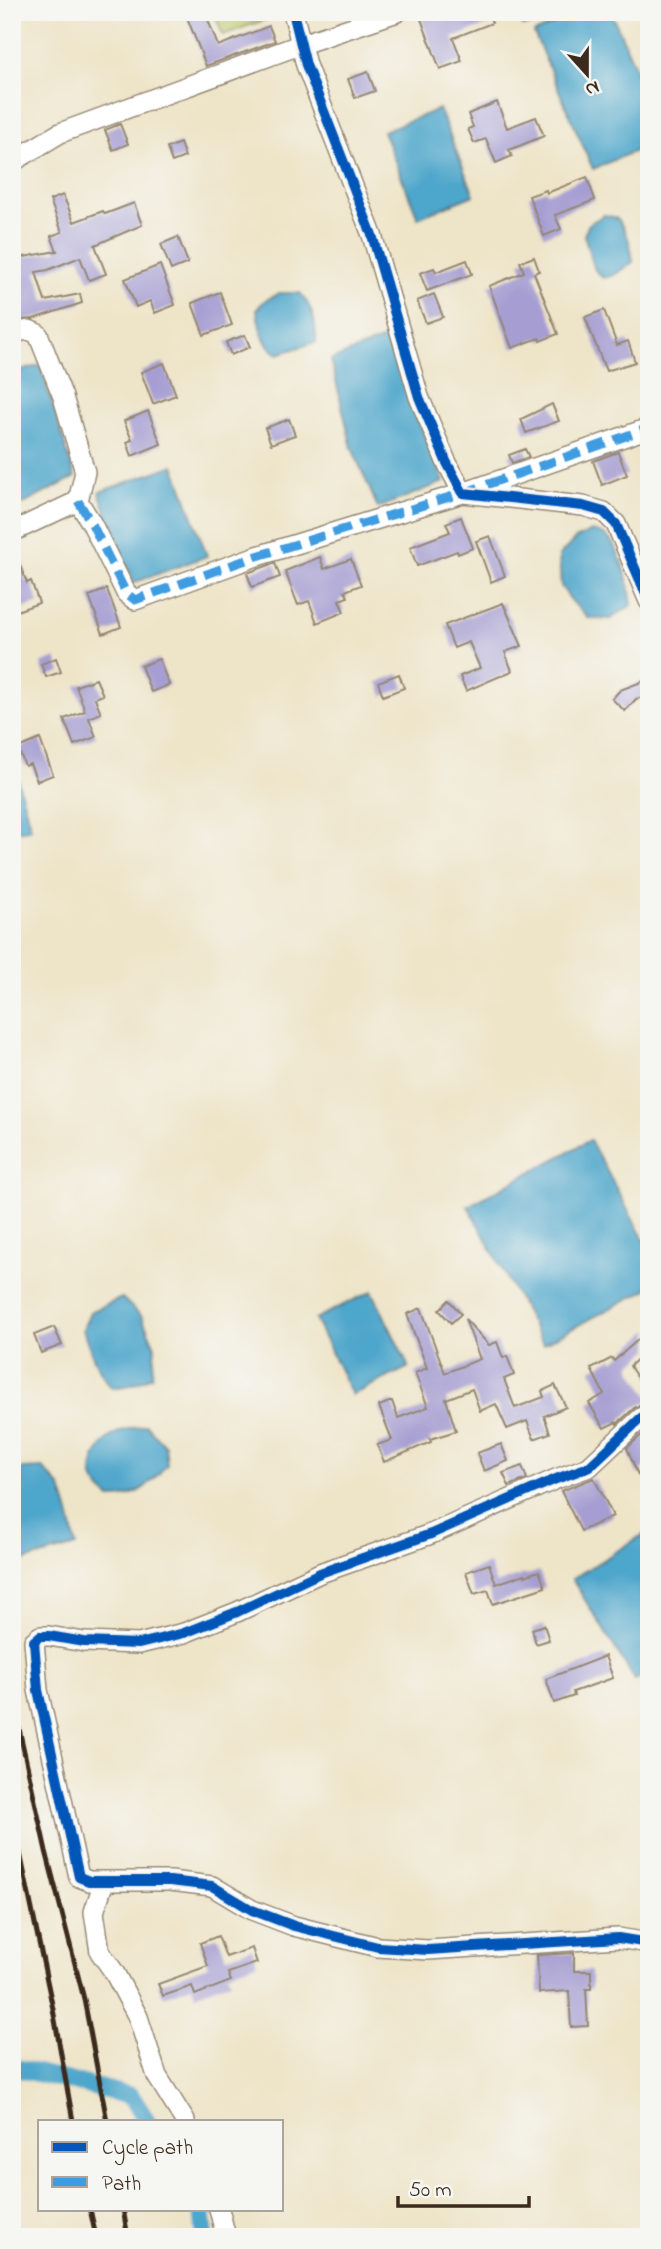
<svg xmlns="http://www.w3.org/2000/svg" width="661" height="2249" viewBox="0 0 661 2249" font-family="'Indie Flower',sans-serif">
<rect width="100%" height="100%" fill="#f6f6f2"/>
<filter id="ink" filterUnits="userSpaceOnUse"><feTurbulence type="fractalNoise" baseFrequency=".0143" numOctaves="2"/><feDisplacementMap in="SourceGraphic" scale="14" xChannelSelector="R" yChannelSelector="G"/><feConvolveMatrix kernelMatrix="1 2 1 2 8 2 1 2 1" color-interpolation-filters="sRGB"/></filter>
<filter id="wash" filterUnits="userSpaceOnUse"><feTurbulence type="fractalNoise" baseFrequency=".00686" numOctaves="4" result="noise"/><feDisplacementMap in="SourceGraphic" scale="28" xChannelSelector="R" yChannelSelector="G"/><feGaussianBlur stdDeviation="1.57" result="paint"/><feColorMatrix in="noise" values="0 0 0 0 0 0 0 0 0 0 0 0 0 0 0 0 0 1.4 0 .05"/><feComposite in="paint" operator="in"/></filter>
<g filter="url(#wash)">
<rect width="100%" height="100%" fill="#eee4c8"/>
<!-- green -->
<path fill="#bcc96b" stroke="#7c7a44" stroke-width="2" d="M214 12H286L223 35Z"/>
<!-- water -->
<path fill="#4ea6cb" stroke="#446874" stroke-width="2" d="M513 12H552C544 20 534 26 523 26Z
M582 12H611L649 99V145L593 169 534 33Z
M439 109 474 195 418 218 383 131Z
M604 215 617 218C627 232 631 244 633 262L614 275 603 278 595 270 584 235 589 224Z
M280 293H300C313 308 316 322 316 342L278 354C262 344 259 326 257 309L264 301Z
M386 338 444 482 378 508 352 448 331 360Z
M40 365 75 477 12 510V374Z
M174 465 207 556 133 583 99 492Z
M592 531C598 533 603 533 607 537 621 549 630 587 632 605L610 619 588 618 571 600 561 586 559 556 575 539Z
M12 761 31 828 12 833Z
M590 1140 649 1249V1288L543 1344 468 1206Z
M372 1291 409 1367 352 1395 315 1319Z
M122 1298 142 1317 155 1347 152 1376 131 1385 112 1388C97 1370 90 1351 83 1329L90 1312Z
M146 1425 165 1446 167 1464C151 1484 136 1499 110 1498 103 1492 96 1486 93 1477 89 1460 104 1438 119 1432 127 1428 138 1427 146 1425Z
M43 1468 61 1488 70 1517 76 1546 23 1561H17L12 1557V1475L21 1469Z
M649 1531V1672L635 1680 572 1579Z"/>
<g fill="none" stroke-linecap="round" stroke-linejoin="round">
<!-- canal -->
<path stroke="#4ea6cb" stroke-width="18" d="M12 2067 131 2096 147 2121
M202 2209 205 2237"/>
</g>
<g id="blocks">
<!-- building -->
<path fill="#a69ed2" d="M185 12H205L218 46 269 26 275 41 206 66Z
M438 12H443L446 19 463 12H488L492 23 453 38 462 61 440 69 421 19Z
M368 72 375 91 355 98 348 79Z
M497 102 507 128 536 117 544 136 509 150 512 156 496 163 486 139 474 143 468 129 473 127 468 114Z
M120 124 128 144 113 150 105 130Z
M180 143 185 157 172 162 167 148Z
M587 177 595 200 555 215 561 229 544 236 529 196 546 190 547 193Z
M63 195 74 222 103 211 105 214 134 203 142 225 95 245 106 274 89 280 80 257 48 270 36 272 45 301 80 294 82 303 33 319 12 321V259L57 251 51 236 62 232 50 200Z
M178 237 188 263 171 270 161 244Z
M534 257 539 271 534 273 558 334 540 341 539 338 512 348 489 286 524 272 520 262Z
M467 260 472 274 427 291 420 273 434 268 436 272Z
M160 265 175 305 155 313 150 301 136 307 125 279Z
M220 292 232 325 204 335 192 303Z
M434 294 443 317 426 323 417 301Z
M604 310 617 345 628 341 635 362 606 371 585 317Z
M245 335 250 347 231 355 226 342Z
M164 363 176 395 153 404 141 372Z
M552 404 559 421 526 433 521 419Z
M148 411 161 444 132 456 127 442 132 440 124 421Z
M289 419 295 435 271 444 265 428Z
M525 449 529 457 512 463 509 455Z
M618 452 627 475 602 485 593 461Z
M461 517 473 548 458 554 457 551 417 566 410 547 450 532 446 523Z
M490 536 505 576 491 582 476 541Z
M13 547 27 583 31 581 39 603 17 611 12 600Z
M320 557 324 569 351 559 361 585 345 591 348 597 339 600 344 612 317 623 309 601 298 605 285 571Z
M275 563 280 577 252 587 247 573Z
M107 589 121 627 103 634 89 596Z
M503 603 522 646 505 652 512 671 466 691 460 676 480 668 469 642 454 648 445 625Z
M56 658 61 672 46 677 41 664Z
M159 659 169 685 151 692 141 666Z
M399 674 404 688 383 696 378 682Z
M96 679 103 695 95 698 101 713 89 718 96 737 74 745 64 719 85 711 76 686Z
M649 679V695L636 699 625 711 612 699 620 690Z
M40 739 53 775 37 781 30 764 25 766 18 748Z
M449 1300 461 1314 451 1323 439 1310Z
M421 1308 445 1373 480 1359 465 1319 489 1345 497 1342 503 1358 507 1356 514 1375 504 1379 515 1408 544 1397 542 1391 555 1385 566 1407 544 1416 550 1433 534 1439 527 1421 507 1429 496 1404 480 1411 472 1389 446 1399 456 1431 430 1439 431 1442 384 1462 377 1445 392 1440 379 1406 392 1401 398 1418 428 1407 415 1373 427 1368 407 1314Z
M54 1327 62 1345 41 1353 34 1335Z
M649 1330V1349L630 1366 649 1397V1401L634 1408 617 1424 616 1422 604 1428 589 1403 604 1394 591 1369 612 1358 614 1361Z
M649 1428V1462L638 1475 627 1448Z
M501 1444 508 1461 484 1471 477 1453Z
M522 1466 527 1479 509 1486 503 1473Z
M594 1478 613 1516 581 1531 561 1491Z
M489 1564 496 1584 525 1574V1576L539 1571 545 1587 493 1604 488 1590 474 1594 466 1572Z
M544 1625 549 1640 536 1644 532 1629Z
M605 1656 613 1678 573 1692 574 1696 554 1703 546 1679Z
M218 1936 226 1957 252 1948 257 1963 228 1973 231 1981 195 1995 192 1986 163 1996 158 1984 208 1966 200 1943Z
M574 1953V1971H591V1989H586L588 2026 571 2027 569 1991 539 1993 537 1955Z"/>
</g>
</g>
<g filter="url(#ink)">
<use href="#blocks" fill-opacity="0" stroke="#948773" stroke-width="2"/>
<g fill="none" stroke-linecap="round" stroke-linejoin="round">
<defs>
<path id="street" d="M293 12 306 65 372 235 419 397 446 461 463 493 583 506 604 512 616 524 649 601
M12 162 60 133 302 44 397 12
M12 333 29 330 38 334 63 397 85 472 78 501 12 532
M78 501 92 524 126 593 135 600 254 557 463 493 649 428
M649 1413 641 1418 589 1467 556 1479 431 1534 320 1573 237 1612 184 1633 139 1644 84 1642 49 1636H40L34 1641 38 1690 79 1877 89 1881H170L212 1886 252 1910 294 1926 378 1947 428 1950 618 1938 649 1943
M104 1881 94 1912 100 1952 114 1972 138 2017 157 2076 185 2121
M219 2209 226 2237"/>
</defs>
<!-- street casing -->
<use href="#street" stroke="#948773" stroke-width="22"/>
<!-- street -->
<use href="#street" stroke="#fff" stroke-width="19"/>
<!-- rail -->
<path stroke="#3b2a1e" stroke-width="5" d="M12 1697 46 1851 84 1999 107 2121
M12 1815 53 2009 73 2121
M90 2209 96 2237
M123 2209 128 2237"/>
<!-- quiet -->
<path stroke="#3f9ce0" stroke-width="9" stroke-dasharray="18 9" stroke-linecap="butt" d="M78 501 92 524 126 593 135 600 254 557 463 493 649 428"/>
<defs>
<path id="cycleway" d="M293 12 306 65 372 235 419 397 446 461 463 493 583 506 604 512 616 524 649 601
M649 1413 641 1418 589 1467 556 1479 431 1534 320 1573 237 1612 184 1633 139 1644 84 1642 49 1636H40L34 1641 38 1690 79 1877 89 1881H170L212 1886 252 1910 294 1926 378 1947 428 1950 618 1938 649 1943"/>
</defs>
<!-- cycleway casing -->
<use href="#cycleway" stroke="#f6f6f2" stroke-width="15"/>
<!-- cycleway -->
<use href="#cycleway" stroke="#0057b8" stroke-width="10"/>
</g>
</g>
<!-- margin -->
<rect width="661" height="2249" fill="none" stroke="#f6f6f2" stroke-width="42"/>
<!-- legend -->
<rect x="38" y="2120" width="245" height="91" fill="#f6f6f2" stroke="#aba49d" stroke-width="2"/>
<rect x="52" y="2142" width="35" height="10" fill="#0057b8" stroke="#aba49d" stroke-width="2"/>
<text x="102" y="2154" font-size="21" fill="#3b2a1e">Cycle path</text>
<rect x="52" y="2177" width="35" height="10" fill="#3f9ce0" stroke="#aba49d" stroke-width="2"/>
<text x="102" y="2190" font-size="21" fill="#3b2a1e">Path</text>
<!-- north arrow -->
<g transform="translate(587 74) rotate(159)" stroke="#f6f6f2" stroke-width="5" paint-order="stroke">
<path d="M0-5L12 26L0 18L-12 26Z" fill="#3b2a1e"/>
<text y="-10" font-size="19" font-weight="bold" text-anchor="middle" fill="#3b2a1e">N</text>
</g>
<!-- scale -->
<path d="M398 2196v10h131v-10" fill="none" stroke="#3b2a1e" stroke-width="3.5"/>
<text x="409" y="2196" font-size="21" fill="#3b2a1e" stroke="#f6f6f2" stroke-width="5" paint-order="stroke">50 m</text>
</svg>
